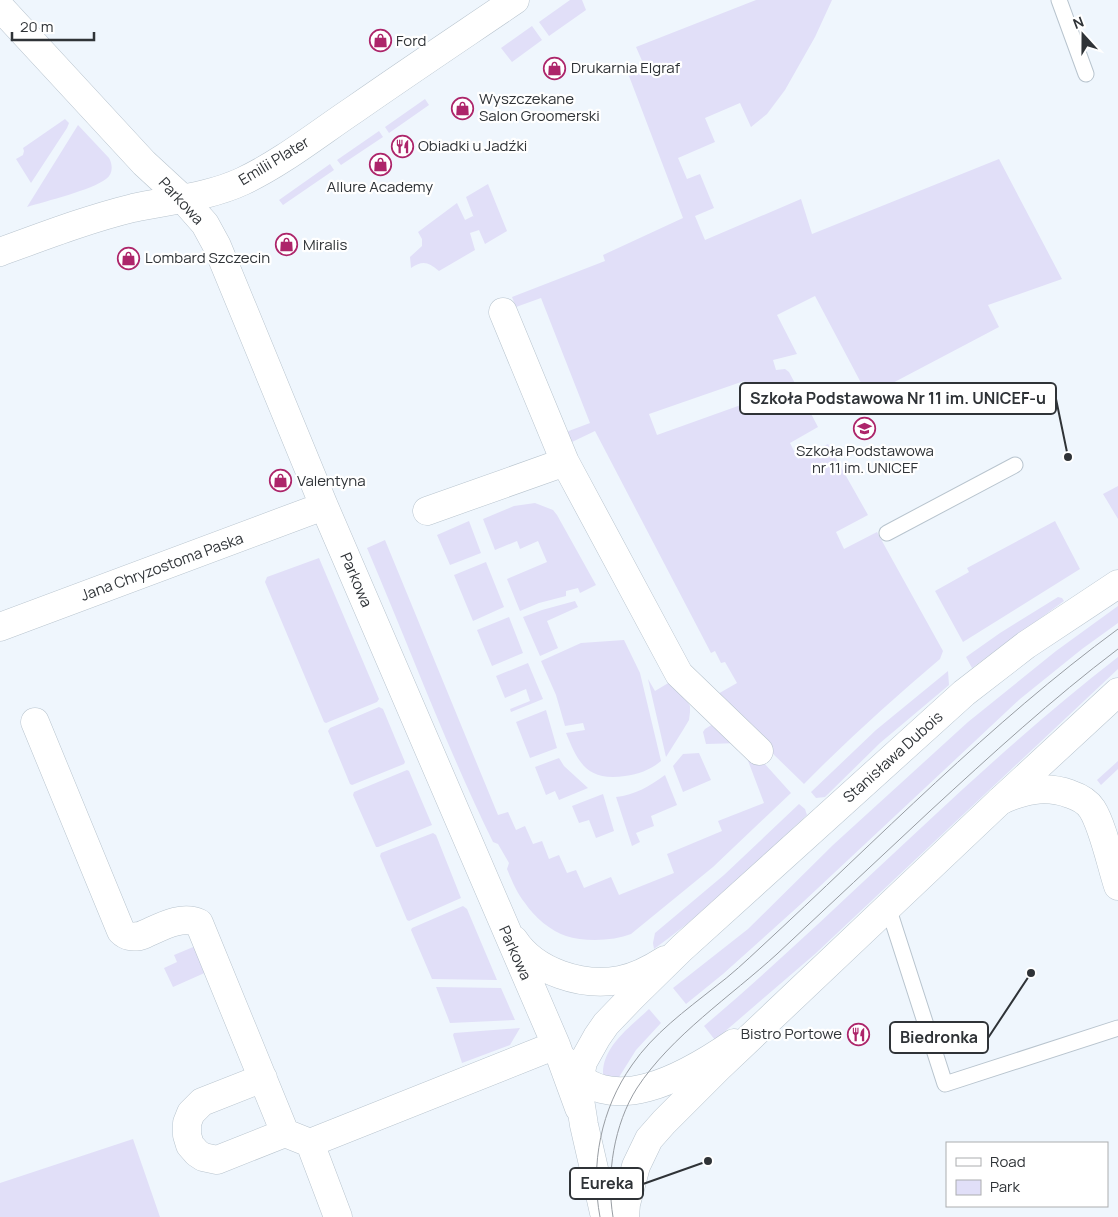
<svg xmlns="http://www.w3.org/2000/svg" width="1118" height="1217" viewBox="0 0 1118 1217" font-family="Manrope,sans-serif">
<rect width="100%" height="100%" fill="#eff6fd"/>
<!-- green -->
<path fill="#e1dff8" fill-rule="evenodd" d="M570 0H582L586 10 549 36 539 22Z
M756 0H832L815 37 785 90 767 114 751 127 740 103 705 118 715 142 678 158 687 179 700 174 714 208 695 216 705 240 801 199 812 234 999 159 1062 279 988 305 999 327 868 396 815 296 777 315 797 354 773 360 776 370 785 369 789 372 818 427 790 443 798 459 828 444 868 515 836 532 844 549 877 532 943 651 940 659C893 699 847 740 804 784L766 747 716 695 737 683 725 662 721 663 715 651 711 653 595 431 572 442 566 432 590 423 541 298 516 307 512 297 605 261 603 255 683 218 629 76 646 70 636 47ZM744 381 752 401 657 435 649 414Z
M532 26 542 40 512 62 501 48Z
M425 99 429 105 389 133 385 127Z
M65 119 69 123 67 128 31 183 16 159 23 155 24 151 23 148Z
M78 125 109 158C113 165 113 174 106 179 92 190 46 201 27 207Z
M379 131 383 137 341 165 337 160Z
M330 164 334 170 283 205 279 200Z
M488 184 507 231 485 244 479 230 470 233 475 250 439 271C428 262 423 260 411 268L410 257 422 246V239L418 232 457 203 465 220 473 216 474 218 466 197Z
M1118 486V519L1103 494Z
M535 503 553 510 557 515 596 585 580 593 578 588 566 591V596L539 603 520 611 507 579 547 562 538 541 520 549 517 541 495 550 483 519 514 506Z
M469 521 481 553 450 565 437 535Z
M1055 521 1080 569 963 642 935 591 969 572 967 568Z
M385 540 498 815 508 812 516 830 525 826 533 844 542 841 549 859 559 855 567 873 576 870 584 888 611 877 619 895 674 873 667 854 722 831 718 821 764 803 747 758 755 753 791 793 713 867 631 934C614 941 584 942 566 936 551 931 534 917 525 903 517 893 512 881 507 869L509 863 498 844 493 842C446 746 409 646 367 548Z
M319 558 379 699 377 702 326 723 324 722 265 582 267 577Z
M486 562 504 607 473 621 454 575Z
M1058 597 1062 598 1064 601 972 668 966 657 1000 633Z
M575 601 578 607 547 621 558 648 540 656 523 617 542 610Z
M1118 606V623L1082 649 1020 699 802 903 723 974 686 1004 673 988 748 929 833 845 968 722 1056 651Z
M509 617 523 653 492 666 477 630Z
M624 640 640 673 661 761C650 770 639 774 625 776 588 781 579 765 566 733L585 730 583 723 565 726 556 695 541 661 581 643Z
M1118 657V669L815 954 715 1040 704 1026C845 906 972 770 1118 657Z
M528 663 543 699 511 712 510 709 530 701 526 689 505 698 496 676Z
M948 671 949 685 880 743 825 797 816 798 811 792 876 730Z
M648 679 655 691 675 679 690 706V712L689 720 683 730 666 757Z
M379 707 383 709 405 762 404 764 352 785 350 784 328 731 330 728Z
M546 710 557 748 530 758 516 722Z
M713 724 741 743 706 744 703 732 705 729Z
M699 753 711 780 683 792 673 766 683 754Z
M559 758 564 766 588 788 559 800 555 791 546 795 535 767Z
M1118 761V769L1101 785 1097 780Z
M407 770 409 771 432 825 378 847H376L353 795 354 792Z
M665 775 677 805 651 816 654 826 636 833 640 842 632 846 616 797C635 795 650 786 665 775Z
M603 794 614 831 596 838 589 820 579 823 572 806Z
M799 804 805 809 807 815C757 861 709 910 654 949L653 943 655 933 724 875Z
M433 833 436 835 461 898 409 921 407 920 380 856 381 853Z
M463 906 467 909 497 980 432 979 411 930 412 928Z
M198 945 209 971 173 987 164 968 177 962 174 955Z
M436 987 501 988 515 1020 450 1023Z
M649 1009 661 1023 636 1050 616 1082 603 1074C602 1047 631 1026 649 1009Z
M520 1028 510 1045 462 1063 453 1035 454 1033Z
M133 1139 160 1217H0V1183Z"/>
<g fill="none" stroke-linecap="round" stroke-linejoin="round">
<defs>
<path id="lane" d="M1059 0 1086 74
M887 533 1015 465
M888 907 945 1084 1118 1028"/>
<path id="street" d="M0 7 144 163 183 199 205 224 217 246 324 506 556 1045 579 1108
M503 312 565 462
M427 511 565 462 679 674 759 751
M0 627 324 506
M35 722 121 931C127 937 132 937 140 936 158 929 180 914 199 923L285 1133 310 1143
M1000 801C1023 790 1045 785 1070 794 1079 797 1087 801 1092 809 1103 826 1111 865 1118 886
M514 940C535 972 582 987 620 980 636 977 651 969 665 960
M565 1061C606 1124 689 1074 734 1043
M263 1078 202 1102 191 1113 187 1123V1135L190 1145 197 1153 203 1157 217 1160 285 1133
M338 1217 310 1143 556 1045"/>
<path id="secondary" d="M0 252C44 236 88 219 133 208 170 200 209 197 243 181 283 162 319 133 355 109 408 72 462 36 515 0
M605 1217 584 1125 578 1087 583 1062 597 1037 606 1024 632 997 682 948 964 693 1026 645 1118 584
M625 1217 626 1204 636 1166 649 1139 664 1122 718 1068 1000 801 1118 692"/>
</defs>
<!-- lane casing -->
<use href="#lane" stroke="#b8c4ce" stroke-width="17"/>
<!-- street casing -->
<use href="#street" stroke="#b8c4ce" stroke-width="29"/>
<!-- secondary casing -->
<use href="#secondary" stroke="#b8c4ce" stroke-width="29"/>
<!-- lane -->
<use href="#lane" stroke="#fff" stroke-width="15"/>
<!-- street -->
<use href="#street" stroke="#fff" stroke-width="28"/>
<!-- secondary -->
<use href="#secondary" stroke="#fff" stroke-width="28"/>
<!-- tram -->
<path stroke="#989da3" stroke-width="1" d="M600 1217C590 1164 601 1109 632 1065 653 1034 686 1010 715 987 731 975 746 961 761 947 878 839 990 723 1118 629
M613 1217C606 1175 614 1124 637 1088 671 1036 731 996 777 954 828 906 879 859 930 811 991 755 1052 699 1118 649"/>
</g>
<!-- icons -->
<defs>
<symbol id="shop-ring" viewBox="-11 -11 22 22"><circle r="9.5" fill="#fff" stroke="#ad256a" stroke-width="1.5"/><path d="M-5-2.5h2.3a2.7 3.5 0 0 1 5.4 0H5L5.5 6h-11ZM-1.5-2.5h3a1.5 2.3 0 0 0-3 0Z" fill="#ad256a"/></symbol>
<symbol id="restaurant-ring" viewBox="-11 -11 22 22"><circle r="9.5" fill="#fff" stroke="#ad256a" stroke-width="1.5"/><path d="M-5-6h1v4h1v-4h1v4h1v-4h1v5L-1.5 .5V6h-2V.5L-5-1ZM5-6V6H3V1.5H1.5Q1.5-4 5-6Z" fill="#ad256a"/></symbol>
<symbol id="school-ring" viewBox="-11 -11 22 22"><circle r="9.5" fill="#fff" stroke="#ad256a" stroke-width="1.5"/><path d="M0-5L7-2L0 1L-7-2ZM-4 1L0 2.5L4 1V4Q0 6-4 4Z" fill="#ad256a"/></symbol>
</defs>
<g fill-rule="evenodd">
<use href="#shop-ring" x="368" y="28" width="25" height="25"/>
<use href="#shop-ring" x="542" y="56" width="25" height="25"/>
<use href="#shop-ring" x="450" y="96" width="25" height="25"/>
<use href="#restaurant-ring" x="390" y="134" width="25" height="25"/>
<use href="#shop-ring" x="368" y="152" width="25" height="25"/>
<use href="#shop-ring" x="274" y="232" width="25" height="25"/>
<use href="#shop-ring" x="116" y="246" width="25" height="25"/>
<use href="#school-ring" x="852" y="416" width="25" height="25"/>
<use href="#shop-ring" x="268" y="468" width="25" height="25"/>
<use href="#restaurant-ring" x="846" y="1022" width="25" height="25"/>
</g>
<g text-anchor="middle" stroke-width="4.5" stroke-linejoin="round" paint-order="stroke">
<!-- poi labels -->
<g font-size="15" fill="#2f3337" stroke="#fff" text-anchor="start">
<text x="396" y="46">Ford</text>
<text x="571" y="73">Drukarnia Elgraf</text>
<text x="479" y="104">Wyszczekane<tspan x="479" dy="17">Salon Groomerski</tspan></text>
<text x="418" y="151">Obiadki u Jadźki</text>
<text x="380" y="192" text-anchor="middle">Allure Academy</text>
<text x="303" y="250">Miralis</text>
<text x="145" y="263">Lombard Szczecin</text>
<text x="865" y="456" text-anchor="middle">Szkoła Podstawowa<tspan x="865" dy="17">nr 11 im. UNICEF</tspan></text>
<text x="297" y="486">Valentyna</text>
<text x="842" y="1039" text-anchor="end">Bistro Portowe</text>
</g>
<!-- street labels -->
<g font-size="15" fill="#2f3337" stroke="#fff">
<text transform="translate(274 161) rotate(-31)" y="5">Emilii Plater</text>
<text transform="translate(181 201) rotate(47)" y="5">Parkowa</text>
<text transform="translate(162 567) rotate(-20)" y="5">Jana Chryzostoma Paska</text>
<text transform="translate(356 580) rotate(67)" y="5">Parkowa</text>
<text transform="translate(893 757) rotate(-42)" y="5">Stanisława Dubois</text>
<text transform="translate(515 953) rotate(66)" y="5">Parkowa</text>
</g>
</g>
<!-- callouts -->
<path fill="none" stroke="#2f3337" stroke-width="2" d="M1068 457L1056 399M1031 973L988 1038M708 1161L643 1184"/>
<g fill="#2f3337" stroke="#fff" stroke-width="2">
<circle cx="1068" cy="457" r="5"/>
<circle cx="1031" cy="973" r="5"/>
<circle cx="708" cy="1161" r="5"/>
</g>
<g fill="#fff" stroke="#2f3337" stroke-width="2">
<rect x="740" y="383" width="316" height="31" rx="5"/>
<rect x="890" y="1022" width="98" height="31" rx="5"/>
<rect x="570" y="1168" width="73" height="31" rx="5"/>
</g>
<g font-size="16" text-anchor="middle" font-weight="bold" fill="#2f3337">
<text x="898" y="404">Szkoła Podstawowa Nr 11 im. UNICEF-u</text>
<text x="939" y="1043">Biedronka</text>
<text x="607" y="1189">Eureka</text>
</g>
<!-- legend -->
<rect x="946" y="1142" width="162" height="65" fill="#ffffff" stroke="#acadaf"/>
<rect x="956" y="1158" width="25" height="8" fill="#ffffff" stroke="#acadaf"/>
<text x="990" y="1167" font-size="15" fill="#2f3337">Road</text>
<rect x="956" y="1180" width="25" height="15" fill="#e1dff8" stroke="#acadaf"/>
<text x="990" y="1192" font-size="15" fill="#2f3337">Park</text>
<!-- north arrow -->
<g transform="translate(1083 35) rotate(339)" stroke="#ffffff" stroke-width="4" paint-order="stroke">
<path d="M0-4L9 19L0 12L-9 19Z" fill="#2f3337"/>
<text y="-8" font-size="14" font-weight="bold" text-anchor="middle" fill="#2f3337">N</text>
</g>
<!-- scale -->
<path d="M12 32v8h82v-8" fill="none" stroke="#2f3337" stroke-width="2.5"/>
<text x="20" y="32" font-size="15" fill="#2f3337" stroke="#ffffff" stroke-width="4" paint-order="stroke">20 m</text>
</svg>
